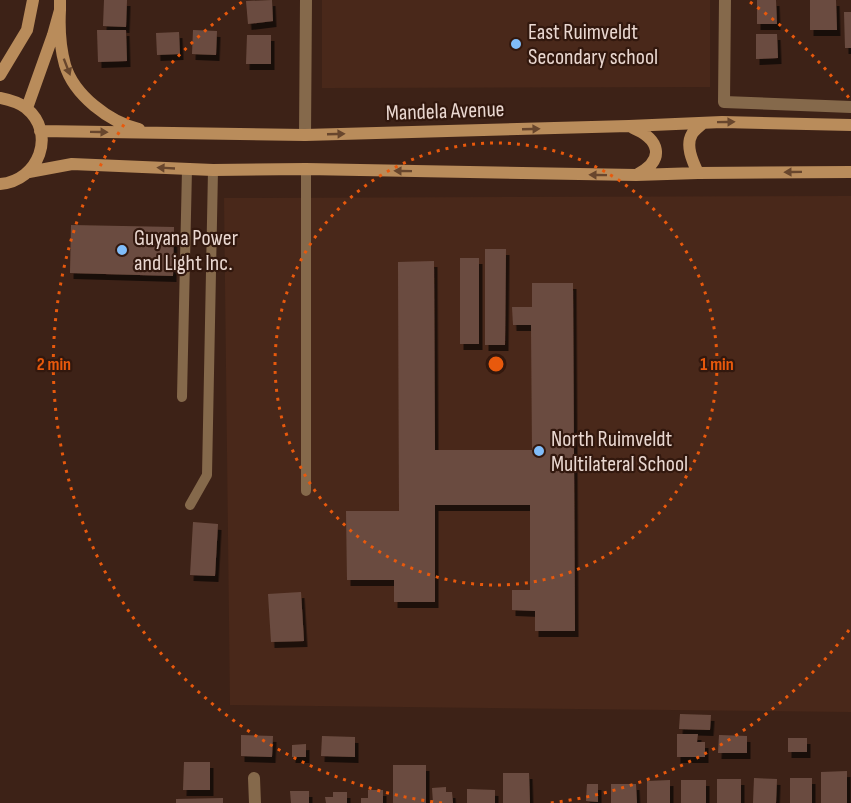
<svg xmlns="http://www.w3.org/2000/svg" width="851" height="803" viewBox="0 0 851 803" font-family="'Sofia Sans Condensed',sans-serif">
<defs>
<filter id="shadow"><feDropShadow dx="3.5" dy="6" stdDeviation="0" flood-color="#0009"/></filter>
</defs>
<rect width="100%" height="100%" fill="#3d2217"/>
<!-- built -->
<path fill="#49281a" d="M322 0H710V87L322 88Z
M851 196V712L230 705 224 198Z"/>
<!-- building -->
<path fill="#6b4c40" filter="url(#shadow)" d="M104 0H127L126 27 103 26Z
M272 0 273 21 248 24 246 1Z
M757 0H776L777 24H757Z
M810 0H836L837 30H810Z
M844 12H851V48H845Z
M97 30H126L127 61 98 62Z
M193 30 217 31 216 55 192 54Z
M179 32 180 54 157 55 156 33Z
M756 34H777L778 58 756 59Z
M247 35H271V64H246Z
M71 225 174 227 173 276 70 273Z
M485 249H506L505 345H485Z
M460 258H479V344H460Z
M434 261 435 450H532L531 325H513L512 307H532V283H573L575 631H535V611L512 610V590H530V505H435V602H394V580H347L346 511H399L398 262Z
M193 522 218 524 215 576 190 575Z
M301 592 304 641 271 642 268 594Z
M680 714 711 715 710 730 679 729Z
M677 734H698L697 742H705V757H677Z
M241 735 273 736 272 757 241 756Z
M719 735 747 736V753H718Z
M322 736 355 737V757L321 756Z
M788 738H807V752H788Z
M306 744V757H292V745Z
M184 762H210V790H183Z
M393 765H426V803H393Z
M847 771V803H821V772Z
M503 773H529L530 803H503Z
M754 778 777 779 776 803H753Z
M790 778H812V803H790Z
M717 779H741V803H717Z
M670 780V803H647V781Z
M681 780H706V803H681Z
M587 784H598V802L586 801Z
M611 784H636L637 803H611Z
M446 787V792H452L453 803H433L432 788Z
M467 789 495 790V803H467Z
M368 790H383V803H361V798H368Z
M290 791H309V803H291Z
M333 792H347V803H326L325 797H333Z
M223 798V803H176V799Z"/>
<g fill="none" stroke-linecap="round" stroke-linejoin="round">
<!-- lane -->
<path stroke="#85694b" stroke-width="10" d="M306 169V491
M182 397 187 169
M190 505 207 475 213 170"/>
<!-- street -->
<path stroke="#85694b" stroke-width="12" d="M725 0 724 102 851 107
M305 135 306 0
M254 778 255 803"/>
<!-- secondary -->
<path stroke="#b98c5b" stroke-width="12" d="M60 10C59 28 60 47 65 65 74 95 109 122 139 129
M0 75 27 30 33 0
M0 98C10 100 18 102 26 108 57 133 39 181 0 184
M27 108 53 35 60 10V0
M633 128C659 139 666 159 638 174
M40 131 305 135 629 126 722 122 851 125
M29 172 72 164 213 170 306 169 636 175 698 173 851 172
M698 173C693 162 685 146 692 134 694 130 700 126 703 123"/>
</g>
<!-- one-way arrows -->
<defs><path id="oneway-solid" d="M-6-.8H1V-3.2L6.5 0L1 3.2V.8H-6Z" transform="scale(1.5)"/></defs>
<g fill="#68462d">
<use href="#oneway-solid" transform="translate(67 67) rotate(69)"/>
<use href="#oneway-solid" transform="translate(726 122) rotate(-1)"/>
<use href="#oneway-solid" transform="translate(531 129) rotate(-2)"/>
<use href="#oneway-solid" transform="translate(99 132) rotate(1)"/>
<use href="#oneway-solid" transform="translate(336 134) rotate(-2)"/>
<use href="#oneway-solid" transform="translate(166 168) rotate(-177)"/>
<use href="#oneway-solid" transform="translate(403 171) rotate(-179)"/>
<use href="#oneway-solid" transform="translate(793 172) rotate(179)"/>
<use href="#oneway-solid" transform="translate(598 175) rotate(-179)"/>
</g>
<!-- distance rings -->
<g fill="none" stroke="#e8590c" stroke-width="3" stroke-dasharray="3 6">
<circle cx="496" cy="364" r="221"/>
<path d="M849 630A442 442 0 0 1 550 803M442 803A442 442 0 0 1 242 2M750 2A442 442 0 0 1 849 98"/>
</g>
<!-- markers -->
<g fill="#80bdfa" stroke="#32180e" stroke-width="2">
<circle cx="516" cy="44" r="6"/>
<circle cx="122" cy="250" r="6"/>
<circle cx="539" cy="451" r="6"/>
</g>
<g text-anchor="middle" stroke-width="4.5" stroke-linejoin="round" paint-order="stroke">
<!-- poi labels -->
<g font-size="22" fill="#ead8d1" stroke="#32180e" text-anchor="start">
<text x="528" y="39">East Ruimveldt<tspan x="528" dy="25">Secondary school</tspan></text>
<text x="134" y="245">Guyana Power<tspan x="134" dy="25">and Light Inc.</tspan></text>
<text x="551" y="446">North Ruimveldt<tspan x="551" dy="25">Multilateral School</tspan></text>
</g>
<!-- street labels -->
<g font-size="22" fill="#ead8d1" stroke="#32180e">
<text transform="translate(445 110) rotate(-2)" y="8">Mandela Avenue</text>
</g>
</g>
<circle cx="496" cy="364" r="9" fill="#e8590c" stroke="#32180e" stroke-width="3"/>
<g font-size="18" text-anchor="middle" font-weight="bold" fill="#e8590c" stroke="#32180e" stroke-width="4.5" stroke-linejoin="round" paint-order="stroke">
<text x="717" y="370">1 min</text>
<text x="54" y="370">2 min</text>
</g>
</svg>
